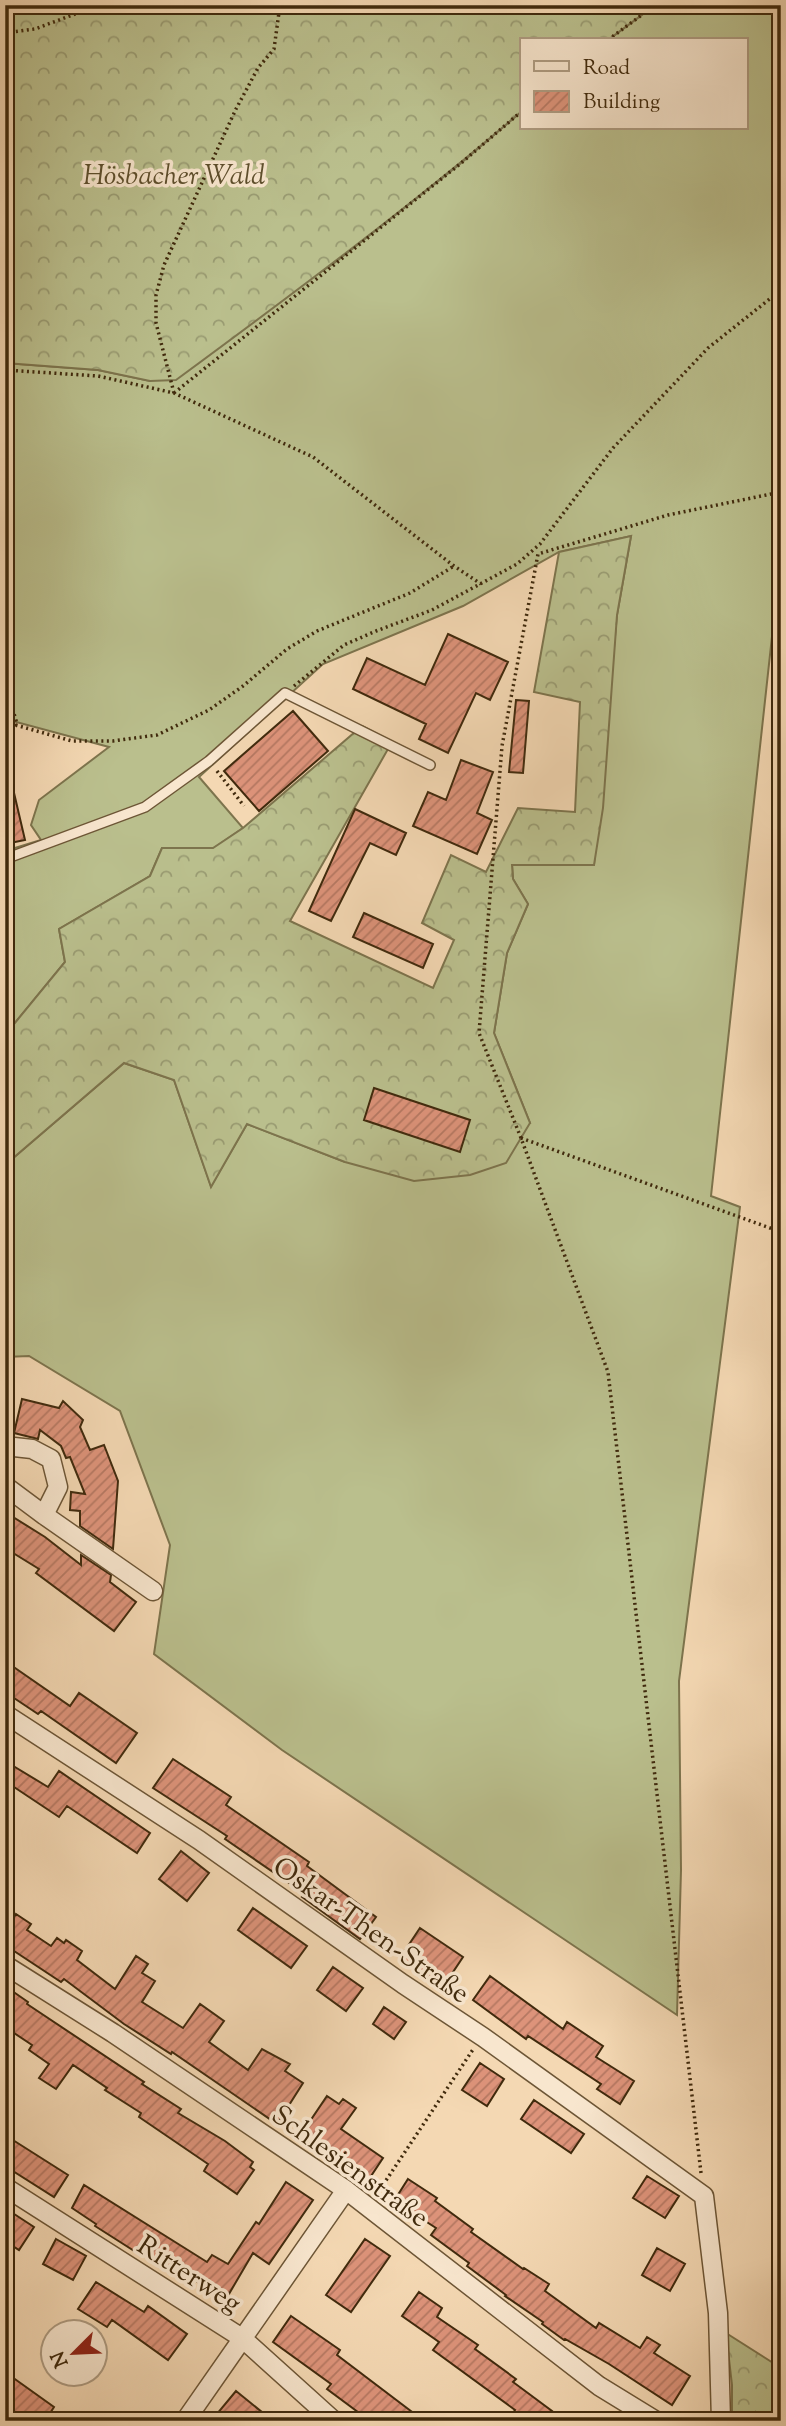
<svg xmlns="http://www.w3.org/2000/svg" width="786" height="2426" viewBox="0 0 786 2426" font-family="'Sorts Mill Goudy',serif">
<defs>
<pattern id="forest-crowns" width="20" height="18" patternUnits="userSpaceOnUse" patternTransform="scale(1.75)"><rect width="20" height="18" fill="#babf8d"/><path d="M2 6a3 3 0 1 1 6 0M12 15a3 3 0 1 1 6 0" fill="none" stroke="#999b72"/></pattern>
<pattern id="building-hatch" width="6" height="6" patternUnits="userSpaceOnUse" patternTransform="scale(1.75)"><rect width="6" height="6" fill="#dd937a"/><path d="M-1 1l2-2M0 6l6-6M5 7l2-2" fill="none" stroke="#b57862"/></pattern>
</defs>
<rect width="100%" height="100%" fill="#f4d8b3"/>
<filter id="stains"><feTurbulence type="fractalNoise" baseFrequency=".00286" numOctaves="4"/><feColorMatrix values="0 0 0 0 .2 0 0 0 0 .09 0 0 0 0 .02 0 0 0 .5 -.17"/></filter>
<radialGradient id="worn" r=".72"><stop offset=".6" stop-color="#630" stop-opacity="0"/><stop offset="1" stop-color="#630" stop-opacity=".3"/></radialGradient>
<!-- grass -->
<path fill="#babf8d" stroke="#7d744d" stroke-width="2" d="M651 5H781V554L711 1196 740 1207 679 1681 681 1870 677 2015 282 1750 154 1654 170 1545 120 1411 29 1356 5 1357V1165L124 1063 174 1080 211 1186 247 1124 345 1162 530 1123 494 1033 507 953 528 904 513 879 512 864 594 865 617 615 631 536 559 552 463 606 323 664 199 777 243 828 214 848H162L150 876 59 929 65 962 5 1035V851L41 840 31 825 39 800 109 747 5 719V363L98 370 150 381 333 264 460 164 522 111V128H746V40H608L643 14Z"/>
<!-- forest -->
<path fill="url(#forest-crowns)" stroke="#7d744d" stroke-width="2" d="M5 5H651L643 14 608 40H522V111C411 206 294 293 176 380L150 381 98 370 5 363Z
M631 536 617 615 603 808 594 865H512L513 879 528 904 507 953 494 1033 530 1123 506 1163 470 1175 414 1181 345 1162 247 1124 211 1187 174 1080 124 1063 5 1165V1035L65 962 59 929 150 876 162 848H213L243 828 362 726 392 742 290 921 433 988 454 940 422 923 451 855 486 872 518 808 575 812 580 702 534 692 559 552Z
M726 2333 781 2368V2421L756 2412V2421H732V2385Z"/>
<!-- building -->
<path fill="url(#building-hatch)" stroke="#402a0d" stroke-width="2" d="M448 634 508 662 490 700 476 693 448 753 419 739 426 724 353 689 367 658 425 685Z
M516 700 529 701 523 773 509 772Z
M293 711 328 751 259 811 224 771Z
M461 760 493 772 477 813 492 820 477 854 413 826 428 792 446 800Z
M5 780H11L25 840 5 844Z
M355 809 406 833 396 855 370 843 331 921 309 911Z
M364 913 433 944 423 968 353 937Z
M374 1088 470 1120 460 1152 364 1120Z
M22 1399 59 1408 63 1401 83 1420 80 1427 90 1450 104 1445 118 1481 113 1549 80 1526V1511L70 1510 71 1492 85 1494 70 1457 66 1458 61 1446 40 1430 38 1439 14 1433Z
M5 1512 45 1537 81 1565V1555L111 1575 110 1582 136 1602 114 1631 36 1573 39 1569 5 1548Z
M5 1661 70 1706 79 1693 137 1733 116 1763 41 1711 38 1714 5 1692Z
M173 1759 231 1797 226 1805 309 1862 307 1866 376 1917 360 1939 302 1897 305 1894 225 1839 227 1836 153 1788Z
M5 1761 48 1787 59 1771 150 1833 137 1853 67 1806 59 1817 5 1781Z
M181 1851 209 1873 187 1901 159 1879Z
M253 1908 307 1946 291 1968 238 1930Z
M16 1914 31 1924 27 1930 51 1946 57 1938 64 1943 66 1940 82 1951 77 1960 115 1989 136 1956 148 1964 142 1973 155 1981 142 2002 183 2028 200 2004 224 2021 209 2042 248 2070 262 2049 290 2064 285 2071 303 2083 277 2124 172 2052 171 2054 124 2024 64 1979 61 1982 5 1945V1916L12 1920Z
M420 1928 463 1957 443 1987 400 1958Z
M333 1967 363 1988 346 2011 317 1990Z
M490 1976 563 2029 567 2022 603 2046 596 2057 634 2081 620 2104 597 2089 601 2084 528 2036 526 2039 473 2000Z
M5 1986 28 2002 27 2004 144 2082 142 2084 181 2109 178 2113 225 2141 253 2162 250 2167 254 2170 237 2194 204 2171 208 2164 139 2117 141 2113 105 2090 107 2088 73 2065 56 2089 39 2078 49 2064 29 2050 32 2045 5 2027Z
M384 2007 406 2022 394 2039 373 2024Z
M480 2063 504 2079 487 2106 462 2090Z
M327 2096 339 2104 343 2099 356 2108 341 2129 383 2158 367 2182 300 2136Z
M534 2100 584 2134 571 2153 521 2119Z
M5 2135 68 2175 54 2197 5 2166Z
M647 2176 679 2196 665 2218 633 2198Z
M408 2179 437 2198 435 2201 473 2229 471 2232 523 2269 524 2268 549 2284 545 2291 596 2328 599 2323 640 2348 647 2337 660 2345 654 2353 690 2376 672 2405 609 2364 565 2339 564 2340 542 2324 543 2322 505 2296 506 2295 467 2266 469 2263 431 2235 436 2228 394 2201Z
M286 2182 313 2200 269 2264 253 2253 226 2299 181 2272 178 2276 141 2252 139 2254 95 2226 96 2224 72 2208 84 2185 207 2262 212 2255 228 2264 256 2222 259 2224Z
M5 2208 34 2227 19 2250 5 2241Z
M56 2239 86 2256 73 2280 43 2264Z
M365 2239 390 2256 351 2312 326 2295Z
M657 2248 685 2264 670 2291 642 2275Z
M96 2282 144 2312 148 2306 187 2334 168 2360 112 2320 107 2327 78 2309Z
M419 2292 442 2308 437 2317 478 2345 475 2349 516 2379 513 2382 552 2411 545 2421H519L511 2415 515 2410 433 2350 439 2342 402 2316Z
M291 2316 340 2350 337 2355 424 2421H370L327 2389 331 2384 273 2342Z
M5 2372 54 2407 45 2421H20L5 2411Z
M236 2391 273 2421H224L216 2415Z"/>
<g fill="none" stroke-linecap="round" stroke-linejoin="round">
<defs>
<path id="service" d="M5 859 145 807 209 761 285 693 430 765"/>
<path id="minor" d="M5 1446 32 1449 51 1459 58 1487 44 1515 5 1486
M44 1515 153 1591
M5 1714 199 1840 403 1984 483 2037 704 2196 718 2313 721 2421
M5 1965 113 2033 346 2190 599 2386 656 2421
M5 2187 242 2338 334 2421
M185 2421 346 2190"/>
</defs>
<!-- service casing -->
<use href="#service" stroke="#6d5636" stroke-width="12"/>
<!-- minor casing -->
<use href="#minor" stroke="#6d5636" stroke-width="21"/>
<!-- path -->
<path stroke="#402a0d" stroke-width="3.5" stroke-dasharray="2 3.5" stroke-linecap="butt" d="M5 33 35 29 99 5
M608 40 643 14 651 5
M5 370 98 376 174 393 313 457 454 566 481 584
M174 393 460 164 522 111
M174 393 156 323V295L164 265 236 109 258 68 274 49 280 5
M294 686 344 645 376 631 432 610 517 564 540 544 613 448 708 348 781 290
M5 701 13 710 17 724 5 735
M5 722 72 741H113L157 735 209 710 243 686 287 649 317 631 410 593 454 566
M217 771 244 806
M521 1138 781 1232
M701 2173 608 1372 521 1138 479 1033 502 746 538 554 668 515 781 492
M377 2194 474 2048"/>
<!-- service -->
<use href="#service" stroke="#f8e6ce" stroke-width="9"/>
<!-- minor -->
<use href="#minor" stroke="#f8e6ce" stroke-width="18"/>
</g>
<g text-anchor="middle" stroke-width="7" stroke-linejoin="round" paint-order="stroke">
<!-- park labels -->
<g font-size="28" font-style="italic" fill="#5e4f2d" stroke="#f8e6ce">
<text x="174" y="184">Hösbacher Wald</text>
</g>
<!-- street labels -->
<g font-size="28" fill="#402a0d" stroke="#f8e6ce">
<text transform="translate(372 1929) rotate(35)" y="10">Oskar-Then-Straße</text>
<text transform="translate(351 2165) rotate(36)" y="10">Schlesienstraße</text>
<text transform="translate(190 2273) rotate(33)" y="10">Ritterweg</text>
</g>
</g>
<!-- margin -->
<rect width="786" height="2426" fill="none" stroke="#f4d8b3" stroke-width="28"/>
<rect x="7" y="7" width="772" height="2412" fill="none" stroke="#402a0d" stroke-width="3.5"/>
<rect x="14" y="14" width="758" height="2398" fill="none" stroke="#402a0d" stroke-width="2"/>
<!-- legend -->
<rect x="520" y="38" width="228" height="91" fill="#f8e6ce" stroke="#ae9b81" stroke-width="2"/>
<rect x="534" y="61" width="35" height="10" fill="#f8e6ce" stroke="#ae9b81" stroke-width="2"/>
<text x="583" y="74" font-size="21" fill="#402a0d">Road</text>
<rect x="534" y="91" width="35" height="21" fill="url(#building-hatch)" stroke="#ae9b81" stroke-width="2"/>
<text x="583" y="108" font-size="21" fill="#402a0d">Building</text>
<!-- north arrow -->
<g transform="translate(74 2353) rotate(246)"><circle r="33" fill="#f8e6ce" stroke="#ae9b81" stroke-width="2"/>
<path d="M0-5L12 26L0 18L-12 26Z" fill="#8f2418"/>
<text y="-10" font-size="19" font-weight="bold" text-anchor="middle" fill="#402a0d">N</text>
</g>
<rect width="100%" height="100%" filter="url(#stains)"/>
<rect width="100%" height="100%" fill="url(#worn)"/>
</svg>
